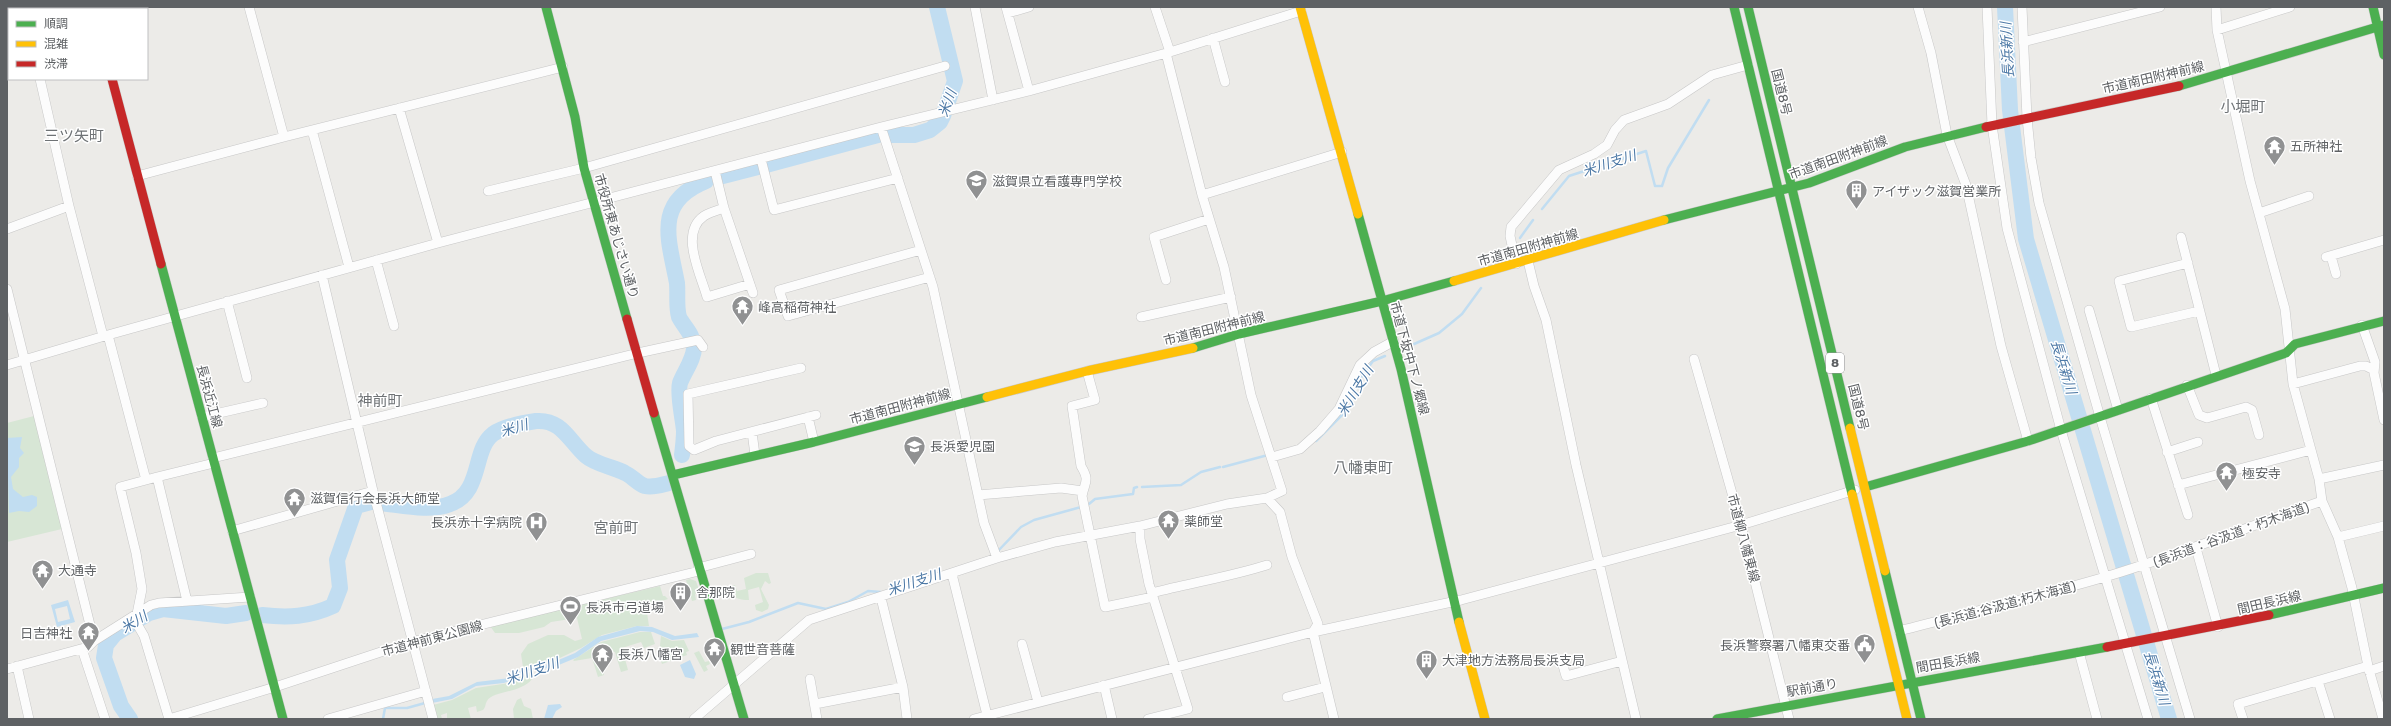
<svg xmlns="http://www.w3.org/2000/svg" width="2391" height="726" viewBox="0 0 2391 726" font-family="Rubik,'Noto Sans JP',sans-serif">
<rect width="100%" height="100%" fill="#ecebe8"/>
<!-- green -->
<path fill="#d7e6d5" d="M34 416 62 529 7 542V423Z
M756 573H768L771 583 769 584 765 581 761 589 769 605 768 609 762 612 756 610 755 605 763 602 759 587 748 590 749 600C738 600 732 598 730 587L735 585 737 591 746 589 744 578Z
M690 579 696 581 700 593 695 594 696 600 692 601 686 580Z
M660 586 663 596H665L668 599 646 606 649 626H637L602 635 581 648 549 663 523 667 521 654 528 644 548 635H564L575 641 582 639 577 618 551 622 544 627 519 633H495L490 626Z
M640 632H651L655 644 644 648 641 642 622 648 628 670 621 672 615 652 610 651 597 655 604 675 598 677 592 658 574 661 573 660 601 642Z
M661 636 672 641 684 640 689 651 686 652 687 655 662 664 659 656Z
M699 651 705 662 709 661 710 664 706 666 708 670 704 672 694 653Z
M530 672 532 679C522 693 492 691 487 701 485 704 486 707 483 710L477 712 476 706 468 708 471 719H447V713L441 715 442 719H437L433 705 452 700 476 688 509 683Z
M521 698 524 706 531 709 533 719H514L513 709 517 700Z"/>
<!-- water -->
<path fill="#c1ddf1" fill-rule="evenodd" d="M22 437 20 448 24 453 19 458V467L11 477 13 489 23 497 32 495 37 497V506L29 512 19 511 9 513 7 438Z
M68 600 75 622 57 627 51 605ZM67 606 70 619 58 622 55 609Z
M637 626 652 627 675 636 697 633 699 637 672 640 653 632 640 631 601 641 578 657 554 667 526 671 515 679 504 683 476 686 452 699 432 703V699L449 696 477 682 510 678 523 669 549 664 575 653 598 637Z
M690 660 696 674 694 679 685 677 680 665Z
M548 705 560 704 562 707 556 711 552 719H544Z"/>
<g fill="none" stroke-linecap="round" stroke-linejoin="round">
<!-- stream -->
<path stroke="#c1ddf1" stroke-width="2.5" d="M1542 209 1569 176 1646 151 1655 186H1662L1668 168 1709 100
M1520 238 1533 220
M1405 348 1439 333 1462 314 1481 288
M1354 387 1373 361 1385 356
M1316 441 1342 415 1347 402
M1223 467 1268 455
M1142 487 1181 485 1201 472 1220 467
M1089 504 1095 499 1133 494 1134 488 1137 487
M997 552 1021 527 1034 520 1081 507
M722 629 749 622 798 603 826 609 848 602 868 591 881 592
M383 719 385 708H407L425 703"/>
<!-- river -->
<path stroke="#c1ddf1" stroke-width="16" d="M2005 7 2010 110 2026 239 2169 719
M889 135H914L930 130 940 122 943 116 955 81 937 7
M766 165 878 135
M723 176 758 167
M682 455C683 447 684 439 684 431 683 418 677 394 680 383 684 372 695 358 694 346 693 334 684 327 679 317 676 307 678 294 677 283 669 240 653 202 706 181
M380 503C401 505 430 512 450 504 483 492 472 450 493 434 504 426 522 423 536 421 562 419 569 441 586 456 595 464 613 467 625 473 632 476 638 484 645 486 653 488 661 485 669 483
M262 615C288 618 309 617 333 606L340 588 337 560 356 506 371 502
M130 719 121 706 104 658 106 645 115 634 149 613 163 609 226 616 246 613"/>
<defs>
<path id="street" d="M23 7V9
M975 7 993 100
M1006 7 1029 91
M1155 7 1170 52
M1918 7 1931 53 1947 135 1966 185 2001 346 2028 441
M1987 7 1992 125 2007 228 2061 430 2148 719
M2022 7 2027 118 2031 158 2039 203 2100 417 2190 719
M2216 7 2217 30 2250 181 2285 309 2293 384 2319 479 2322 501 2338 537 2352 588 2368 666 2383 719
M1008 13 1029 7
M2217 30 2290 7
M1213 38 1225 82
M2023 42 2160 7
M1166 53 1202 195 1224 267 1251 395 1282 491 1267 498
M7 71 9 70
M40 79 69 206 103 336
M399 108 438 243
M881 127 933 287 984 523 997 558
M312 130 349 267
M284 137 563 67
M761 159 774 210 898 178
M715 171 724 208 753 293
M137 176 284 137 249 7
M488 191 584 168 945 66
M1202 195 1342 152
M724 208C718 210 710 212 704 216 679 233 701 275 707 297L750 284
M2259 213 2309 196
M7 229 69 206
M2181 237 2216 375
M921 250 779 290 788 316 930 277
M2331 256 2336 274
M2326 257 2384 240
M376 260 394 326
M1528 261 1534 286 1546 320 1576 465 1636 719
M2188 263 2119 281 2131 327 2199 311
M1516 264 1510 236 1511 227 1559 170 1594 154 1607 145 1615 130 1624 120 1668 104 1712 75 1748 65
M322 275 373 491 433 719
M1166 280 1154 237 1209 219
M7 289 94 641
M227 301 247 378
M2089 310 2118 410
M1141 317 1231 297
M2362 325 2375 362 2374 373 2384 420
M108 335 146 480 157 477 187 601
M1694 359 1741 525 1789 719
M7 365 108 335 438 243 881 127 1029 91 1170 52 1301 11
M801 368 688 394 689 446 694 450 716 441 816 415
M1087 371 1095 400 1072 406 1081 466C1090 481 1085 481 1082 496L1105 607 1153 597
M2293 384 2360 366H2366L2374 370
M2187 385 2199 415 2207 418 2246 407 2252 410 2259 435
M2151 398 2188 515
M202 417 263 403
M808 417 814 442
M752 432 755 455
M2167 452 2198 442
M1272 457 1300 449 1320 431 1339 409 1360 365 1374 352 1394 341
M213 458 638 353 698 340 703 347
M157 477 214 463
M2319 479 2384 465
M2178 485 2311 450
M978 495 1061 488 1083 491
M1140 526V539L1149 584 1188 709 1148 719
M232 531 373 491
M2338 537 2384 526
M2196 548 2218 627
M698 568 751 554
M952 574 987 715
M1152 593C1190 583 1229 577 1267 565
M881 598 903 687
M137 614 142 589 136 553 120 487 146 480
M133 617 144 636 169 719 275 687 411 642 699 571
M1899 631C1968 613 2037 597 2105 577 2179 555 2250 526 2322 501
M1313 632 1461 600 1741 525 1855 490
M1022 644 1038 702
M82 649 105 719
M2079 652 2097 719
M1562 662 1566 676 1622 661
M17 666 29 719
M7 669 88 647 94 641 151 605 159 603 250 597
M2369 671 2384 666
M810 679 817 719
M2318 681 2330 719
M1104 685 1112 719
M1287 697 1325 687
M815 704 903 687 907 719
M328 719 426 691
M694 719 809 620 997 558 1055 542 1140 526 1227 504 1267 498 1280 512 1292 557 1318 624 1313 632
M974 719 1313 632 1334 719
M2243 719 2238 704 2368 666"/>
<path id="fast" d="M93 7 94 9
M546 7 575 117 584 168 627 319
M1734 7 1852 494
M1748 7 1850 428
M2373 7 2384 55
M2179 86 2384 25
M1358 214 1401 369 1459 622
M1664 220 1809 183 1905 147 1986 127
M161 264 283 719
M1193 348 1239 334 1382 301 1454 281
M654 413 744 719
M673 475 814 442 987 397
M1865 487 2028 441 2286 353 2295 344 2384 321
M1885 571 1921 719
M2269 615 2384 588
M1717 719 2107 647"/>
<path id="slow" d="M1300 7 1358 214
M1454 281 1664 220
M987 397 1087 371 1193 348
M1850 428 1885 571
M1852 494 1907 719
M1459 622 1485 719"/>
<path id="jam" d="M112 79 161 264
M1986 127 2179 86
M627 319 654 413
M2107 647 2269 615"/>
</defs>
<!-- street casing -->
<use href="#street" stroke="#c7c7c7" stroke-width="10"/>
<!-- fast casing -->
<use href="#fast" stroke="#c9c9c9" stroke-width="10"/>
<!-- slow casing -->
<use href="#slow" stroke="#c9c9c9" stroke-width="10"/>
<!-- jam casing -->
<use href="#jam" stroke="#c9c9c9" stroke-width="10"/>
<!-- street -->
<use href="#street" stroke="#fcfcfc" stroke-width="9"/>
<!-- fast -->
<use href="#fast" stroke="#4caf50" stroke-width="9"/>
<!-- slow -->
<use href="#slow" stroke="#ffc107" stroke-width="9"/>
<!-- jam -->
<use href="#jam" stroke="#c62828" stroke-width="9"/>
</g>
<!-- icons -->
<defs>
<symbol id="temple-pin" viewBox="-11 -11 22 30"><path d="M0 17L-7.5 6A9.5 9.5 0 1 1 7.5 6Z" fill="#909192" stroke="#fff"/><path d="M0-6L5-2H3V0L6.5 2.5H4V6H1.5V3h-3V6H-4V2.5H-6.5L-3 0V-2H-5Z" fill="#fff"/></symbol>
<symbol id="school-pin" viewBox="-11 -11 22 30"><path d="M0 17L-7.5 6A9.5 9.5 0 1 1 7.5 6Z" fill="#909192" stroke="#fff"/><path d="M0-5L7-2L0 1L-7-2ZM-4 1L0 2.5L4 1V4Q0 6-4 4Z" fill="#fff"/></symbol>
<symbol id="building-pin" viewBox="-11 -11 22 30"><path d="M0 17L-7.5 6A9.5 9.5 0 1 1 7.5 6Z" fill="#909192" stroke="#fff"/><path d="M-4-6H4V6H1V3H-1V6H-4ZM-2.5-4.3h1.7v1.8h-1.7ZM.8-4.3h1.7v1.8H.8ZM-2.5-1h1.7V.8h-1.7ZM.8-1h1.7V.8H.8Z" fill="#fff"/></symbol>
<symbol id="hospital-pin" viewBox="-11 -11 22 30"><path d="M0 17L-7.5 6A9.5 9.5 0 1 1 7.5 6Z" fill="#909192" stroke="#fff"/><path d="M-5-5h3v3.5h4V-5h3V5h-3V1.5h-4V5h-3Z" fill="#fff"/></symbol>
<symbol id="stadium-pin" viewBox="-11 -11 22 30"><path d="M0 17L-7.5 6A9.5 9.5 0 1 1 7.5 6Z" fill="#909192" stroke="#fff"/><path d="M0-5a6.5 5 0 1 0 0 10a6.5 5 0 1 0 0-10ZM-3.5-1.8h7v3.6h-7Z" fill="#fff"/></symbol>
<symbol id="civic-pin" viewBox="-11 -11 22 30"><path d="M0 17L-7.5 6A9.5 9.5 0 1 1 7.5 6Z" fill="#909192" stroke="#fff"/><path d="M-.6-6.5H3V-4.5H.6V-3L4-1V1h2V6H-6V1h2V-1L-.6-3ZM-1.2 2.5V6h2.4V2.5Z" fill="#fff"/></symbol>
</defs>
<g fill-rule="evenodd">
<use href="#temple-pin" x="2262" y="134" width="25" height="34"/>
<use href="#school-pin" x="964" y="168" width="25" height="34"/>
<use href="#building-pin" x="1844" y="178" width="25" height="34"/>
<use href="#temple-pin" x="730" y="294" width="25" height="34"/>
<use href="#school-pin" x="902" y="434" width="25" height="34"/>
<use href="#temple-pin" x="2214" y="460" width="25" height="34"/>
<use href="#temple-pin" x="282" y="486" width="25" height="34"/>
<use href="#temple-pin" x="1156" y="508" width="25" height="34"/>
<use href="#hospital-pin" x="524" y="510" width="25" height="34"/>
<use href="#temple-pin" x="30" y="558" width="25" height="34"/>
<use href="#building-pin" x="668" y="580" width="25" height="34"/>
<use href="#stadium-pin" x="558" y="594" width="25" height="34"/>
<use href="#temple-pin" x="76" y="620" width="25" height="34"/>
<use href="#civic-pin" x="1852" y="632" width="25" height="34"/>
<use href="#temple-pin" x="702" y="636" width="25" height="34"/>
<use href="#temple-pin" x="590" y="642" width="25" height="34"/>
<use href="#building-pin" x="1414" y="648" width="25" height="34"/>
</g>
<g text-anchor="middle" stroke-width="3" stroke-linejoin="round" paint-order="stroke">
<!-- shield labels -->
<rect fill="#fff" stroke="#8e9092" stroke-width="1" x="1826" y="353" width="18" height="20" rx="3"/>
<g font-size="12" font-weight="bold" fill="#5e6164">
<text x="1835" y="367">8</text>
</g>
<!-- street labels -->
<g font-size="13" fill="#5e6164" stroke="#fff">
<text transform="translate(2153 77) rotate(-13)" y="5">市道南田附神前線</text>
<text transform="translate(1782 92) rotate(76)" y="5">国道8号</text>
<text transform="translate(1838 157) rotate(-20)" y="5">市道南田附神前線</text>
<text transform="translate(617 236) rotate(74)" y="5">市役所東あじさい通り</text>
<text transform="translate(1528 247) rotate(-16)" y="5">市道南田附神前線</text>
<text transform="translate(1214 328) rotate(-14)" y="5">市道南田附神前線</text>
<text transform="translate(1410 358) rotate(75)" y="5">市道下坂中下ノ郷線</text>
<text transform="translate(210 396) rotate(75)" y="5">長浜近江線</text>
<text transform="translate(900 406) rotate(-15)" y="5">市道南田附神前線</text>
<text transform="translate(1859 407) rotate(76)" y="5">国道8号</text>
<text transform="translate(2231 534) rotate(-20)" y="5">(長浜道：谷汲道：朽木海道)</text>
<text transform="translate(1744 538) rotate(75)" y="5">市道柳八幡東線</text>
<text transform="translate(2269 602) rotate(-13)" y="5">間田長浜線</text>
<text transform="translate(2005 604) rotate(-15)" y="5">(長浜道;谷汲道;朽木海道)</text>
<text transform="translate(432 638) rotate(-15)" y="5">市道神前東公園線</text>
<text transform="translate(1948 662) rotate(-10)" y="5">間田長浜線</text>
<text transform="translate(1812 687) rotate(-10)" y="5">駅前通り</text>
</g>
<!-- poi labels -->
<g font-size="13" fill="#5e6164" stroke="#fff" text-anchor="start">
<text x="2290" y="151">五所神社</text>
<text x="992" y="186">滋賀県立看護専門学校</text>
<text x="1872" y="196">アイザック滋賀営業所</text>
<text x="758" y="312">峰高稲荷神社</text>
<text x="930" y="451">長浜愛児園</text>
<text x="2242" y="478">極安寺</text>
<text x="310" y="503">滋賀信行会長浜大師堂</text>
<text x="1184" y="526">薬師堂</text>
<text x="522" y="527" text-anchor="end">長浜赤十字病院</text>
<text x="58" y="575">大通寺</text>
<text x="696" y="597">舎那院</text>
<text x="586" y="612">長浜市弓道場</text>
<text x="72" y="638" text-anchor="end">日吉神社</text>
<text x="1850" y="650" text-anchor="end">長浜警察署八幡東交番</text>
<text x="730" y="654">観世音菩薩</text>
<text x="618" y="659">長浜八幡宮</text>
<text x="1442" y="665">大津地方法務局長浜支局</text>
</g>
<!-- water labels -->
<g font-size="14" font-style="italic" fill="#4d79a6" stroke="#fff">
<text transform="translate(2007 50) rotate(-93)" y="5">長浜新川</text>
<text transform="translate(947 103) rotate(-70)" y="5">米川</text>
<text transform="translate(1609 163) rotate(-18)" y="5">米川支川</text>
<text transform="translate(2064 367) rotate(73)" y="5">長浜新川</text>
<text transform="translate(1355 391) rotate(-59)" y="5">米川支川</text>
<text transform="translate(514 428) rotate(-17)" y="5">米川</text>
<text transform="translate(914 582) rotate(-18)" y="5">米川支川</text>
<text transform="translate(134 622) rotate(-31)" y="5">米川</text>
<text transform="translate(532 671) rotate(-19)" y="5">米川支川</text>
<text transform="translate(2157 678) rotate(73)" y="5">長浜新川</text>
</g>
<!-- quarter labels -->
<g font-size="15" fill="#6f7376" stroke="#fff">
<text x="2243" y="112">小堀町</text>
<text x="74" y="141">三ツ矢町</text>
<text x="380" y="406">神前町</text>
<text x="1363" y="473">八幡東町</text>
<text x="616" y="533">宮前町</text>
</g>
</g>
<!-- border -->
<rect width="2391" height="726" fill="none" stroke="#5e6164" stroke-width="16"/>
<!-- legend -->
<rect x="8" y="8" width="140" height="72" fill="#ffffff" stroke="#bfc0c1"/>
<rect x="16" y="21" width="20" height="6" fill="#4caf50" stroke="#bfc0c1"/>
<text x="44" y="28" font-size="12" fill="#5e6164">順調</text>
<rect x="16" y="41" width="20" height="6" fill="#ffc107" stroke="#bfc0c1"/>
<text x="44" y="48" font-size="12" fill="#5e6164">混雑</text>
<rect x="16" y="61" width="20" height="6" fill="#c62828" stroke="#bfc0c1"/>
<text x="44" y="68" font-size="12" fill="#5e6164">渋滞</text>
</svg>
